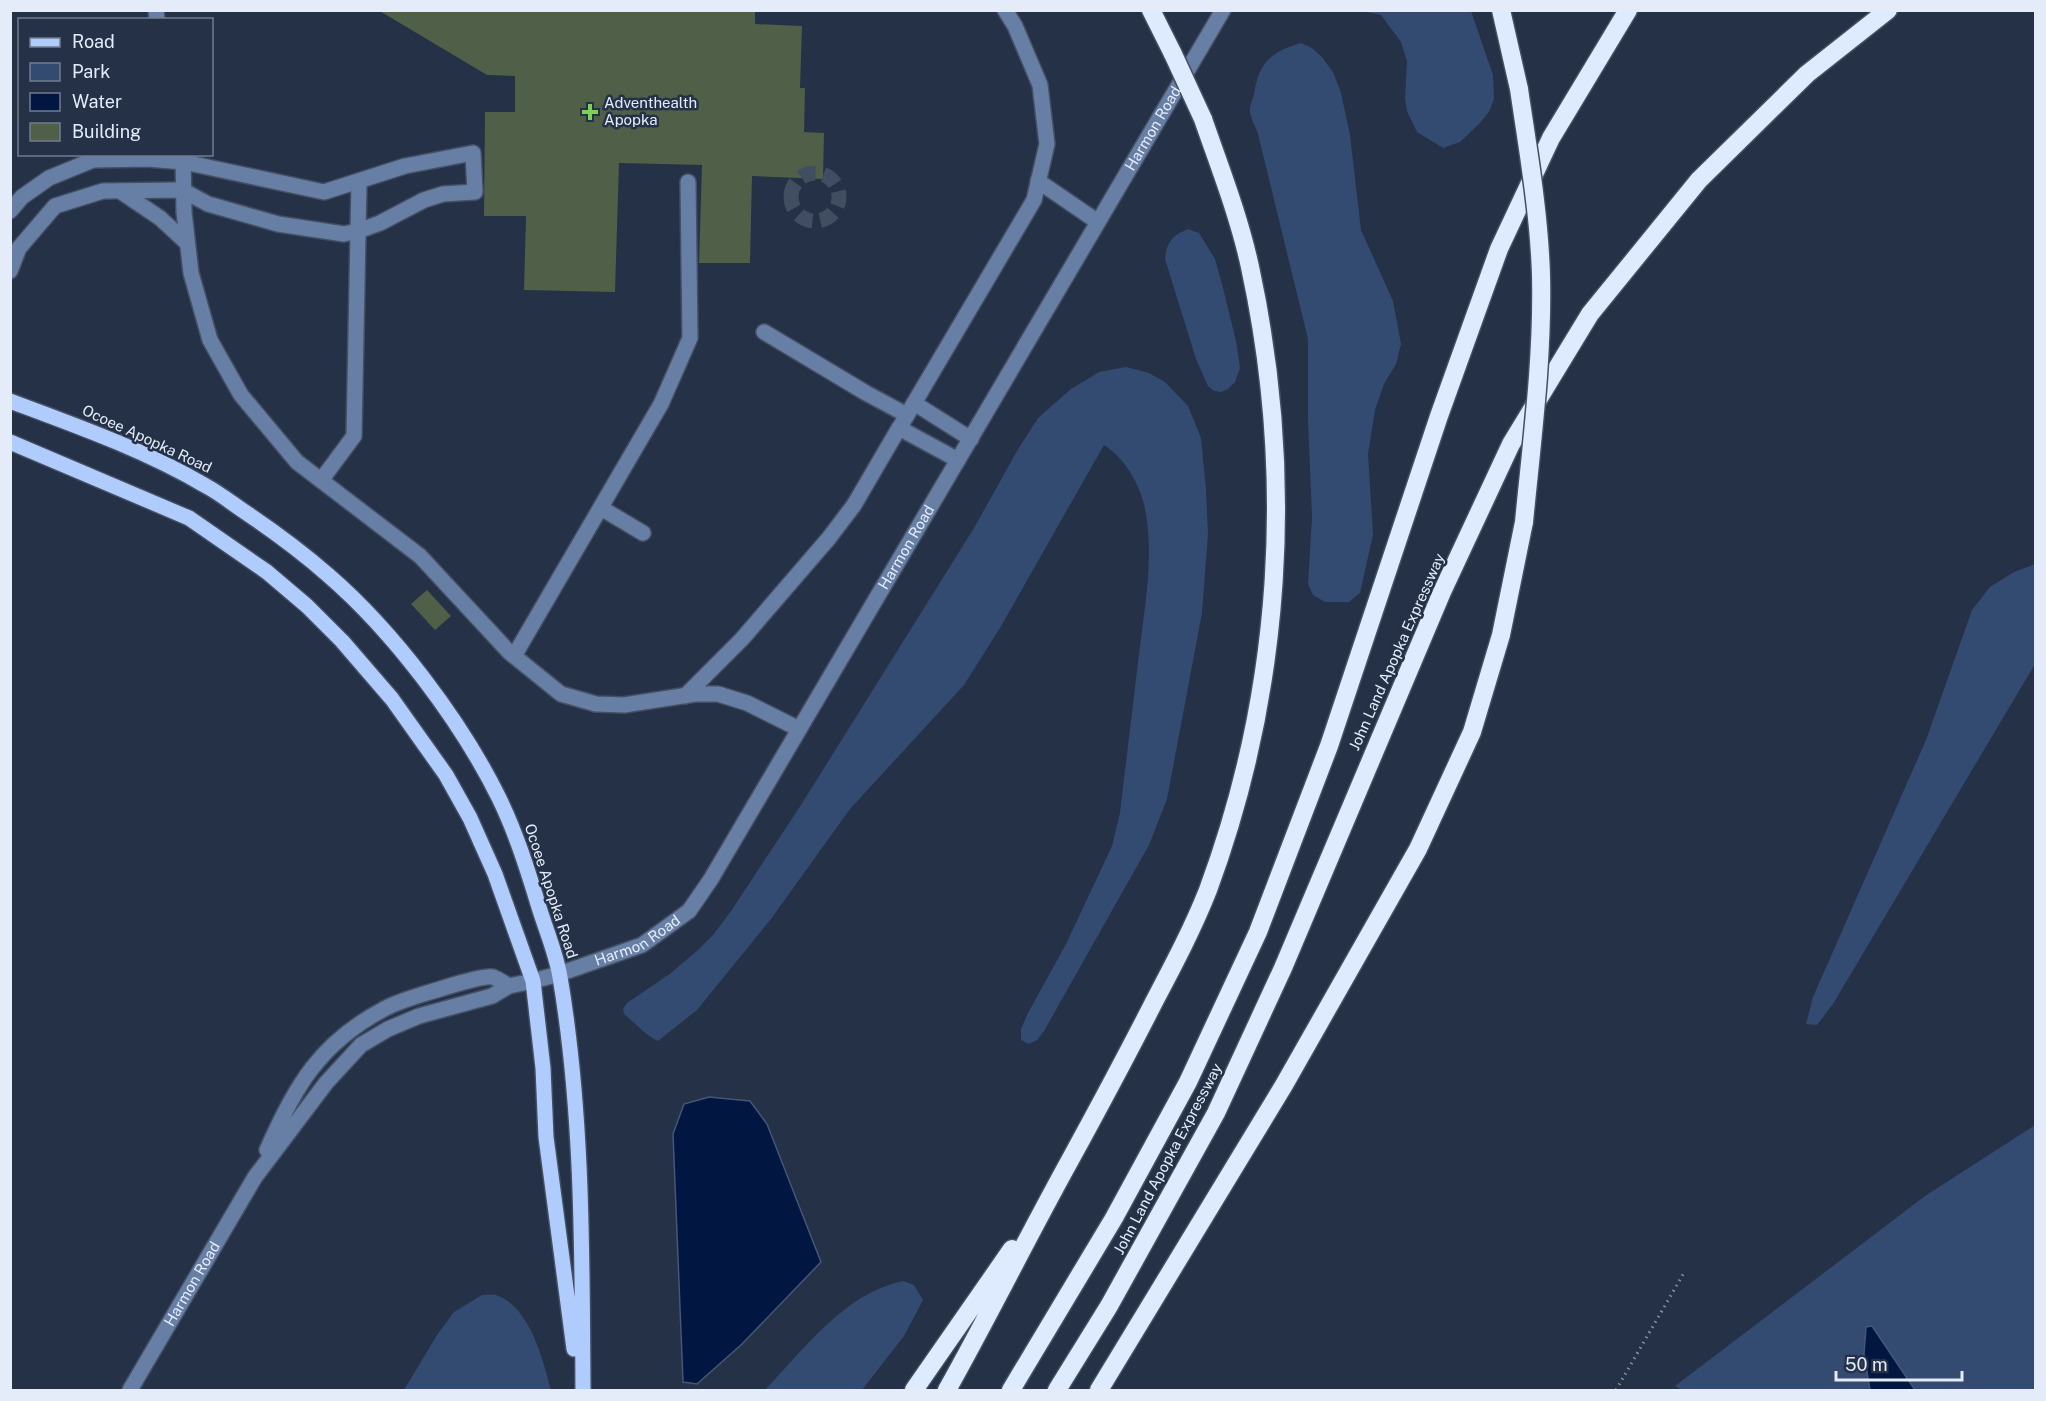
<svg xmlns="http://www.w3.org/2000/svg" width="2046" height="1401" viewBox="0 0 2046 1401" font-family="'Public Sans',sans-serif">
<rect width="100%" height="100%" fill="#243146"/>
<!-- green -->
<path fill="#334b71" d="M1363 11H1471L1493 75 1494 99 1489 112 1479 124 1460 142 1443 148 1417 132 1407 111 1405 99 1407 61 1401 42 1381 15Z
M1301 43 1312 48 1322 57 1333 72 1341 93 1350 135 1361 230 1393 301 1401 344 1396 364 1384 384 1375 410 1368 454 1373 535 1360 593 1349 602H1325L1313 595 1308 584 1312 517 1308 419V339L1258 134C1256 128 1251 119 1250 112 1249 107 1253 99 1254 94 1259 63 1270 52 1301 43Z
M1188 229 1199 233 1215 259 1223 288 1236 341 1240 368 1235 382 1228 389 1221 392 1214 391 1208 386 1196 359 1165 259C1167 241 1172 236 1188 229Z
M1126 367 1149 373 1165 382 1188 406 1201 438 1206 489 1208 534 1202 613 1167 799 1149 845 1044 1031 1037 1040 1029 1044 1021 1040V1029L1028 1013 1066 944 1112 846 1120 813C1126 760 1133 707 1139 654 1145 605 1155 553 1144 504 1138 481 1124 458 1104 445L1000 628 964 685 850 809 771 919 697 1010 658 1041C645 1035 636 1024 624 1014L623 1009 627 1003 671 973 698 950 713 935 731 911 801 805 974 528 1017 451 1038 418 1071 389 1099 372Z
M2035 564V664L1833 1004 1817 1025 1806 1024 1813 997 1926 740 1972 610 1990 587 2014 572Z
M2035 1125V1390H1915L1872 1326 1866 1327 1864 1354 1870 1390H1682L1675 1386 1925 1196Z
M903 1281 914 1285 923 1300 904 1336 862 1390H765C804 1349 845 1293 903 1281Z
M482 1295C486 1295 492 1294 496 1295 530 1306 543 1360 551 1390H404L437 1335 454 1312Z"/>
<!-- water -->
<path fill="#011741" stroke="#455778" stroke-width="1.5" d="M709 1097 750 1101 767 1124 821 1262 742 1344 697 1384 683 1382 673 1134 684 1104Z
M1872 1326 1915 1390H1870L1864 1354 1866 1327Z"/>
<!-- building -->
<path fill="#4f5f48" d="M378 10H755V24L802 26 800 88H805L804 132 824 133 823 179 752 176 750 263H699L702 165 619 163 615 292 524 290 526 216H484L485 112H515V76L487 75Z
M427 590 451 616 435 630 411 604Z"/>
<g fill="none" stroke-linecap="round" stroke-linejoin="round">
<!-- minor-tunnel -->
<path stroke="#414d61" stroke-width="15" stroke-dasharray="15 8" stroke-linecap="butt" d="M791 197a24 24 0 1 1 48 0a24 24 0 1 1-48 0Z"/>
<defs>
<g id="minor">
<path d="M156 10 157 20"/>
<path d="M183 154 184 212 191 273 210 340 241 395 297 462 420 556 509 652 561 694 596 704 624 705 695 694H718L747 703 799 729"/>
<path d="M1038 181 1098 222"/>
<path d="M120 191 160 218 187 243"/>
<path d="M10 211 22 197 49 178 93 160 147 159 184 162 324 192 405 166 473 153 475 192 443 194 424 200 380 223 358 231 344 234 278 224 208 204 182 190 103 191 55 206 19 248 10 271"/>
<path d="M764 332 866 393 907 415"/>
<path d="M914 403 971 439"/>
<path d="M897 432 1034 200 1047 144 1040 85 1015 26 1005 10"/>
<path d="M322 479 354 436 359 182"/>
<path d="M601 508 643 533"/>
<path d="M514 656 661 404 690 338 688 182"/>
<path d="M685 696 742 639 829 538 854 505 899 428 958 460"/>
<path d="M267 1150C295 1086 320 1043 384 1009 401 1000 421 995 440 989 450 986 484 975 493 977 498 979 504 983 509 986"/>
<path id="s1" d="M130 1390 255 1177 326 1083 361 1045 388 1029 419 1016 492 996 509 986 533 981 559 974 642 945 689 911 711 879 1223 10"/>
</g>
<path id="major" d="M10 401C77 426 145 450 206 486 221 494 234 505 248 514 276 533 303 553 328 575 393 631 461 721 499 798 516 833 527 868 538 904 545 928 556 952 560 977 583 1113 582 1252 583 1390
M10 442 189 518 267 572 307 606 342 641 392 699 446 775 470 818 495 874 533 981 543 1068 546 1137 574 1349"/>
<path id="highway" d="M1151 10 1173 54
M1501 10 1519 89
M914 1390 1012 1249
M947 1390C989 1315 1027 1238 1069 1162 1098 1109 1127 1055 1155 1000 1174 964 1193 928 1208 890 1282 690 1295 475 1250 267 1239 216 1220 168 1203 119
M1011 1390 1114 1218 1188 1082 1258 932 1329 746 1439 416 1499 249 1551 138 1628 10
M1057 1390 1109 1306 1216 1113 1283 968 1442 592 1511 444 1590 314 1699 180 1807 74 1888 10
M1099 1390 1284 1085 1418 849 1472 732 1501 635 1524 522"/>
</defs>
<!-- minor casing -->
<use href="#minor" stroke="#434f63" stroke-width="18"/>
<!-- major casing -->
<use href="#major" stroke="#434f63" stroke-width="18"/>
<!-- highway casing -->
<use href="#highway" stroke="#434f63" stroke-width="21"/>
<!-- path -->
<path stroke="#8791a3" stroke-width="3" stroke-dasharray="1.5 4.5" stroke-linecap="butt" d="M1616 1390 1685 1271"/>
<!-- minor -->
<use href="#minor" stroke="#677fa5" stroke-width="15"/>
<!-- major -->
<use href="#major" stroke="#afccfc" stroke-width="15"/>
<!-- highway -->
<use href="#highway" stroke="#deeafd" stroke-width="18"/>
<defs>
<path id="highway-bridge" d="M1173 54 1203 119
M1519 89C1528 150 1539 212 1541 275 1543 357 1532 440 1524 522"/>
</defs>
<!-- highway-bridge casing -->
<use href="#highway-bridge" stroke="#434f63" stroke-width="21" stroke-linecap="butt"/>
<!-- highway-bridge -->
<use href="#highway-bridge" stroke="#deeafd" stroke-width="18"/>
</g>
<!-- markers -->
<path fill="#7ed153" stroke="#243146" stroke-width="2" d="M587 103h6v6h6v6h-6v6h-6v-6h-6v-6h6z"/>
<g text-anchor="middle" stroke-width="5" stroke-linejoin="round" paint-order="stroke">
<!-- poi labels -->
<g font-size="15" fill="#e4ecfa" stroke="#243146" text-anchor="start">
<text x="604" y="108">Adventhealth<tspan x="604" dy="17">Apopka</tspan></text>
</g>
<!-- street labels -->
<g font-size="15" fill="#e4ecfa" stroke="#243146">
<text dy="5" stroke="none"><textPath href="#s1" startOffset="1684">Harmon Road</textPath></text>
<text transform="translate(147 439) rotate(25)" y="5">Ocoee Apopka Road</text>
<text dy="5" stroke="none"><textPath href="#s1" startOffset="1198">Harmon Road</textPath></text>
<text transform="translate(1397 652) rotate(-66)" y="5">John Land Apopka Expressway</text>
<text transform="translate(551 891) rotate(72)" y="5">Ocoee Apopka Road</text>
<text dy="5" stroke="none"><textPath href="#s1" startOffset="714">Harmon Road</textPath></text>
<text transform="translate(1168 1159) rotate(-62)" y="5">John Land Apopka Expressway</text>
<text dy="5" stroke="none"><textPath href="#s1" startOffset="123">Harmon Road</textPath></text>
</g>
</g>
<!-- border -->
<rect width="2046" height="1401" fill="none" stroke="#e4ecfa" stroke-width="24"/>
<!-- legend -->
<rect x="18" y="18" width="195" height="138" fill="#243146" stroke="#717c8e" stroke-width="1.5"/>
<rect x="30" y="38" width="30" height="9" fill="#afccfc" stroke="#717c8e" stroke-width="1.5"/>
<text x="72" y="48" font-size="18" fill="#e4ecfa">Road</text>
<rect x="30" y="63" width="30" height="18" fill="#334b71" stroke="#717c8e" stroke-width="1.5"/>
<text x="72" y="78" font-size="18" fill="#e4ecfa">Park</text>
<rect x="30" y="93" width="30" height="18" fill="#011741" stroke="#717c8e" stroke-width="1.5"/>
<text x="72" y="108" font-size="18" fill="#e4ecfa">Water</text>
<rect x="30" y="123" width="30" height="18" fill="#4f5f48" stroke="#717c8e" stroke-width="1.5"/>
<text x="72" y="138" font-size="18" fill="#e4ecfa">Building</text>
<!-- scale -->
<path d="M1836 1371v9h126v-9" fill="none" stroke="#e4ecfa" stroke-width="3"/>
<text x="1845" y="1371" font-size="18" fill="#e4ecfa" stroke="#243146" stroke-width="4.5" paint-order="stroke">50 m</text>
</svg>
